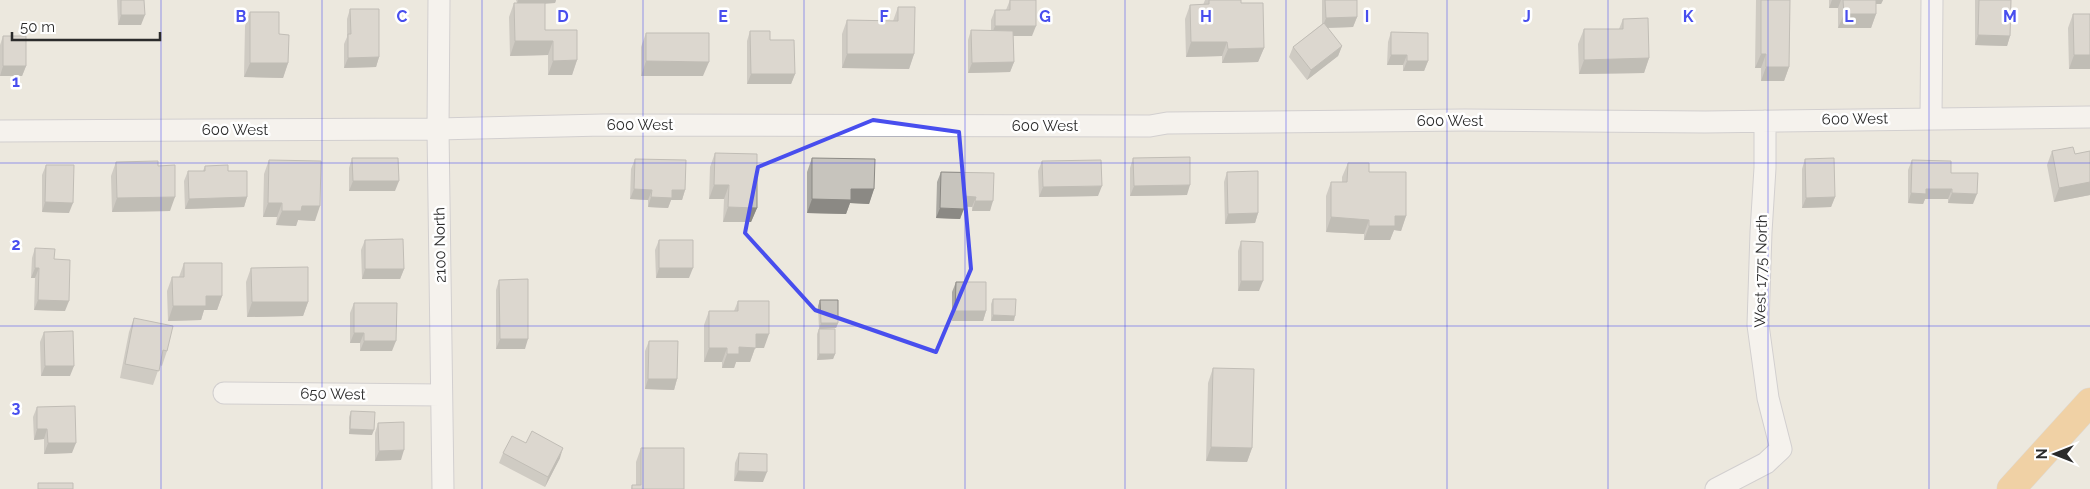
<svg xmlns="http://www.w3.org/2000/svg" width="2090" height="489" viewBox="0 0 2090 489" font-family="Raleway,sans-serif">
<rect width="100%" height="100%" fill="#ece8de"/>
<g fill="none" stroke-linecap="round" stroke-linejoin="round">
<defs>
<path id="minor" d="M439 0 438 129 443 489
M1931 118 1932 0
M0 131 438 129 603 125 1150 126 1167 123 1465 120 1705 122 2090 117
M224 393 441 395
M1716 489 1766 463 1781 449 1768 398 1758 325 1761 232 1765 168V121"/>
<path id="highway" d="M2011 489 2090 402"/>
</defs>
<!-- minor casing -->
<use href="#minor" stroke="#b1b2bd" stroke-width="23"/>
<!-- highway casing -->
<use href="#highway" stroke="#c8c8c8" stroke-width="29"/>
<!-- minor -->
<use href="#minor" stroke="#fff" stroke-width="21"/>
<!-- highway -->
<use href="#highway" stroke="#f4b761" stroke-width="28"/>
</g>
<!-- wall -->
<path fill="#aba9a3" d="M117 0H144L141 25H118Z
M516 0H556L555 3 545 4V30L577 60 572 75H548V55L510 56 509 17 514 3H517Z
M1010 0 1032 36H1013L1014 62 1010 72 968 73V40L971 30 991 31V20L995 10H1006Z
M1205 0H1241V3L1264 48 1258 62 1222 63V56L1186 57 1185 19 1190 5H1203Z
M1322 0H1357V17L1353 27 1327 28 1342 46 1338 56 1307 80 1289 57 1293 47 1322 24Z
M1756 0H1790L1789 67 1784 81H1761V68H1755Z
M1829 0H1883L1881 4H1876V14L1871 28H1838V8H1829Z
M1975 0H2011L2010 36 2007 46 1975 45Z
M898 7 914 54 909 69 842 68V34L847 20 893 21Z
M350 9 379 57 376 67 344 68V44L347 37V19Z
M250 12 279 34 288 63 283 78 244 77 245 26Z
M2073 14H2090V69H2069L2068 28Z
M1623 19 1649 58 1644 73 1579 74 1578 44 1584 29H1619Z
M750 31 770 40 795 74 791 84H747V41Z
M1391 32 1428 61 1424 71H1403V65H1387L1388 42Z
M646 33 703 76H641V47Z
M3 36 26 66 22 76H0V45Z
M2052 151 2075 154 2090 151V195L2054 202 2047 165Z
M715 153 757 208 751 222H723L724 199H709L710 167Z
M352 158 395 191H349V168Z
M812 158 874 189 869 204 850 203 846 214 807 213V172Z
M1133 158 1187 195 1130 196V168Z
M635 159 685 190 682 200H671L668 208 648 207V200L630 199 631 169Z
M1805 159 1835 197 1831 207 1802 208V169Z
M269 160 315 221 298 220 296 226 276 225 277 217H263L264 174Z
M1912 160 1951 173 1973 204 1948 203V199H1925L1923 204 1908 203V170Z
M1042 161 1098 196 1039 197 1038 171Z
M116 162 158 166 170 211 112 212 111 176Z
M1348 163 1369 172 1406 216 1401 231 1394 230 1390 240H1364V234L1326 232V196L1331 182H1342V177Z
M46 165 69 213 42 212V175Z
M205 166 228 171 247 197 244 207 185 209 184 181 188 171H203Z
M941 172 994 173 990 211H972V207L964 206 960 219 936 218 937 182Z
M1227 172 1258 213 1255 223 1225 224 1224 182Z
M365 240 404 269 400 279H362L361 250Z
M659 240 689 278H656L655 250Z
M1241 241 1259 291H1238V251Z
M35 248 54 259 65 311 34 310 35 278H31L32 258Z
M184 263 222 296 217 310H204L201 320 168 321 167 291 172 277H179Z
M251 268 308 302 303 316 247 317 246 282Z
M499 280 525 349H496V290Z
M956 282 986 311 983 321H952V292Z
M993 299 1014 321H991V304Z
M820 300 838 323 836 328 819 329 818 306Z
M738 301 764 348H755L750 362H736L734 368H722V362H704V325L709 311H734Z
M354 303 392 351H360V343H350V313Z
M134 318 167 351 162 366 160 365 153 385 120 378 129 332Z
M819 329 835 354 833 359 817 360V334Z
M44 332 70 376H41L40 342Z
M649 341 677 379 674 390 645 389V351Z
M1213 368 1252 448 1247 462 1206 461 1208 383Z
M37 407 72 453 44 454V439L34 440 33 417Z
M351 411 372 435 349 434V417Z
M378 423 401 460 375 461V433Z
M526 443 560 458 545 487 499 463 503 453Z
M641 448 684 489H631L632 485H636V462Z
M739 453 763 482 734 481 735 463Z"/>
<!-- shaded-wall -->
<path fill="#8b8984" d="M518 0H556L555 3 517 4Z
M1832 0H1841L1838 8H1829Z
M1872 0H1883L1881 4H1871Z
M1844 14H1876L1871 28H1838Z
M121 15H145L141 25H118Z
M1357 17 1353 27 1322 28 1326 18Z
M995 26H1036L1032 36H991Z
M1978 35 2010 36 2007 46 1975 45Z
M515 41H553L548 55 510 56Z
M1191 42H1227L1222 56 1186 57Z
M1342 46 1338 56 1307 80 1311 70Z
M1264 48 1258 62 1222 63 1228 49Z
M847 54H914L909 69 842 68Z
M1761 54H1766L1761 68H1755Z
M1391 55H1407L1403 65H1387Z
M2074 55H2090V69H2069Z
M379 57 376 67 344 68 348 58Z
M1649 58 1644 73 1579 74 1584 60Z
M577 60 572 75H548L553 61Z
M646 61 709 62 703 76H641Z
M1407 61H1428L1424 71H1403Z
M1014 62 1010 72 968 73 972 63Z
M250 63H288L283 78 244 77Z
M3 66H26L22 76H0Z
M1766 67H1789L1784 81H1761Z
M751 74H795L791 84H747Z
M353 181H399L395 191H349Z
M2090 182V195L2054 202 2059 188Z
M714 185H729L724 199H709Z
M1190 185 1187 195 1130 196 1134 186Z
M1102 186 1098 196 1039 197 1043 187Z
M634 189 652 190 648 200 630 199Z
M851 189H874L869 204 850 203 846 214 807 213 812 199Z
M1926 189H1952L1948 199H1925L1923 204 1908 203 1911 193Z
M672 190H685L682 200H671L668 208 648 207 651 197Z
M1952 193 1977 194 1973 204 1948 203Z
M964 196 976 197 972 207 960 206Z
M175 197 170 211 112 212 117 198Z
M247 197 244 207 185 209 189 199Z
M1835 197 1831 207 1802 208 1806 198Z
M975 201H993L990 211H972Z
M45 202 73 203 69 213 42 212Z
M268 203H282L277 217H263Z
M302 206H320L315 221 298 220 296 226 276 225 282 211Z
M728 207 757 208 751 222H723Z
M940 208 964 209 960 219 936 218Z
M1258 213 1255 223 1225 224 1228 214Z
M1395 216H1406L1401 231 1394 230 1390 240H1364L1369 226Z
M1331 217 1369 220 1364 234 1326 232Z
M35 268H39L35 278H31Z
M659 268H693L689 278H656Z
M365 269H404L400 279H362Z
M1241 281H1263L1259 291H1238Z
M206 296H222L217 310H204L201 320 168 321 173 306Z
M38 300 69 301 65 311 34 310Z
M252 302H308L303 316 247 317Z
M955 311H986L983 321H952Z
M993 315 1015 316 1014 321H991Z
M821 323H838L836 328 819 329Z
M354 333H364L360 343H350Z
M756 334H769L764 348H755L750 362H736L734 368H722L727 354Z
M500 339H528L525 349H496Z
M364 341H396L392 351H360Z
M709 348H727L722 362H704Z
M819 354H835L833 359 817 360Z
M45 366H74L70 376H41Z
M648 379H677L674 390 645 389Z
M37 429H47L44 439 34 440Z
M350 429 374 430 372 435 349 434Z
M48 443H76L72 453 44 454Z
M1211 447 1252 448 1247 462 1206 461Z
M563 448 560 458 545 487 548 477Z
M404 450 401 460 375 461 379 451Z
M738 471 767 472 763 482 734 481Z"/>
<!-- building -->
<path fill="#c7c4bd" stroke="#8b8984" d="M121 0H144L145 15H121Z
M1010 0H1036V26H995V10H1010Z
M1209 0H1241V3H1263L1264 48 1228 49 1227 42H1191L1190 5 1209 4Z
M1325 0H1357V17L1326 18Z
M1761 0H1790L1789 67H1766V54H1761Z
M1843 0H1876V14H1844Z
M1979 0H2011L2010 36 1978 35Z
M514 3H545V30H577V60L553 61V41H515Z
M898 7H915L914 54H847V20L898 21Z
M350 9H379V57L348 58V34H351Z
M250 12H279V34L289 35 288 63H250Z
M2073 14H2090V55H2074Z
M1648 18 1649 58 1584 60V29H1623V19Z
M1324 23 1342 46 1311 70 1293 47Z
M971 30 1013 31 1014 62 972 63Z
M750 31H770V40H794L795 74H751Z
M1391 32 1428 33V61H1407V55H1391Z
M646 33H709V62L646 61Z
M3 36H26V66H3Z
M2073 147 2075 154 2090 151V182L2059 188 2052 151Z
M715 153 757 154V208L728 207 729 185H714Z
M1190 157V185L1134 186 1133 158Z
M352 158H398L399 181H353Z
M812 158 875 159 874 189H851V200L812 199Z
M1834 158 1835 197 1806 198 1805 159Z
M635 159 686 160 685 190H672V198L651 197 652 190 634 189Z
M269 160 321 161 320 206H302L301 211H282V203H268Z
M1101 160 1102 186 1043 187 1042 161Z
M1912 160 1951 161V173H1978L1977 194 1952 193V189H1926V194L1911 193Z
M158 161V166L175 165V197L117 198 116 162Z
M1348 163H1369V172H1406V216H1395V226H1369V220L1331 217V182H1347Z
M46 165H74L73 203 45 202Z
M228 165V171H247V197L189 199 188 171H205V166Z
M1258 171V213L1228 214 1227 172Z
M941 172 994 173 993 201H975L976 197 964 196V209L940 208Z
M403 239 404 269H365V240Z
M659 240H693V268H659Z
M1241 241 1263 242V281H1241Z
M35 248 55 249 54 259 70 260 69 301 38 300 39 268H35Z
M184 263H222V296H206V306H173L172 277H184Z
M308 267V302H252L251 268Z
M528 279V339H500L499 280Z
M956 282H986V311H955Z
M993 299H1016L1015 316 993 315Z
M820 300H838V323H821Z
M738 301H769V334H756V348L739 347V354H727V348H709V311H738Z
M354 303H397L396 341H364V333H354Z
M134 318 173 326 167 351 163 350 159 371 125 364Z
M819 329H835V354H819Z
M73 331 74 366H45L44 332Z
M649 341H678L677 379H648Z
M1213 368 1254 369 1252 448 1211 447Z
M75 406 76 443H48L47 429H37V407Z
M351 411 375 412 374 430 350 429Z
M404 422V450L379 451 378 423Z
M532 431 563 448 548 477 503 453 512 436 526 443Z
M641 448H684V489H632V485H641Z
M739 453 767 454V472L738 471Z
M38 483H73V489H38Z"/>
<!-- marked area -->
<path d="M0 0H2090V489H0ZM873 120 959 132 971 269 936 352 815 310 745 233 758 167Z" fill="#ece8de" fill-opacity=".55" fill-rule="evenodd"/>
<path fill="none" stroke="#484eee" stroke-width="4" stroke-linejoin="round" d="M873 120 959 132 971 269 936 352 815 310 745 233 758 167Z"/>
<!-- grid -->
<path fill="none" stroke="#484eee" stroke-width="1" stroke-opacity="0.55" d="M161 0V489M322 0V489M482 0V489M643 0V489M804 0V489M965 0V489M1125 0V489M1286 0V489M1447 0V489M1608 0V489M1768 0V489M1929 0V489M0 163H2090M0 326H2090"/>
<g text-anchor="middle" stroke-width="5" stroke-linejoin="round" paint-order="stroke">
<!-- street labels -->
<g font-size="15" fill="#2b2b2b" stroke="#fff">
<text transform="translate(1855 119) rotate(-1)" y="5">600 West</text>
<text x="1450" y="126">600 West</text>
<text x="640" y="130">600 West</text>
<text x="1045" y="131">600 West</text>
<text x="235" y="135">600 West</text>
<text transform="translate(440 245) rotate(-91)" y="5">2100 North</text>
<text transform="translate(1761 271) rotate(-89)" y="5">West 1775 North</text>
<text transform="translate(333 394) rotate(1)" y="5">650 West</text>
</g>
</g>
<g font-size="16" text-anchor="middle" font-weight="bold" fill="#484eee" stroke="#fff" stroke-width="5" stroke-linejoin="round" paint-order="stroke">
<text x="241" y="22">B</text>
<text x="402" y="22">C</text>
<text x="563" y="22">D</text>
<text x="723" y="22">E</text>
<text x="884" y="22">F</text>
<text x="1045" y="22">G</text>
<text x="1206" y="22">H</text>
<text x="1367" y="22">I</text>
<text x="1527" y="22">J</text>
<text x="1688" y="22">K</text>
<text x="1849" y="22">L</text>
<text x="2010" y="22">M</text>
<text x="16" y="87">1</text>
<text x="16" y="250">2</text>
<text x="16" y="413">3</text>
</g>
<!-- north arrow -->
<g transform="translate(2055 454) rotate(270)" stroke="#ffffff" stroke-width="4" paint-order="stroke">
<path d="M0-4L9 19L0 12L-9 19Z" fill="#2b2b2b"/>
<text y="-8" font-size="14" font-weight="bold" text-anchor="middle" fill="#2b2b2b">N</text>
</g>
<!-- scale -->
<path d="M12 32v8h148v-8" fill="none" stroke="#2b2b2b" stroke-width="2.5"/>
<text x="20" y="32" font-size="15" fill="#2b2b2b" stroke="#ffffff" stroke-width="4" paint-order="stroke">50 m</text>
</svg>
